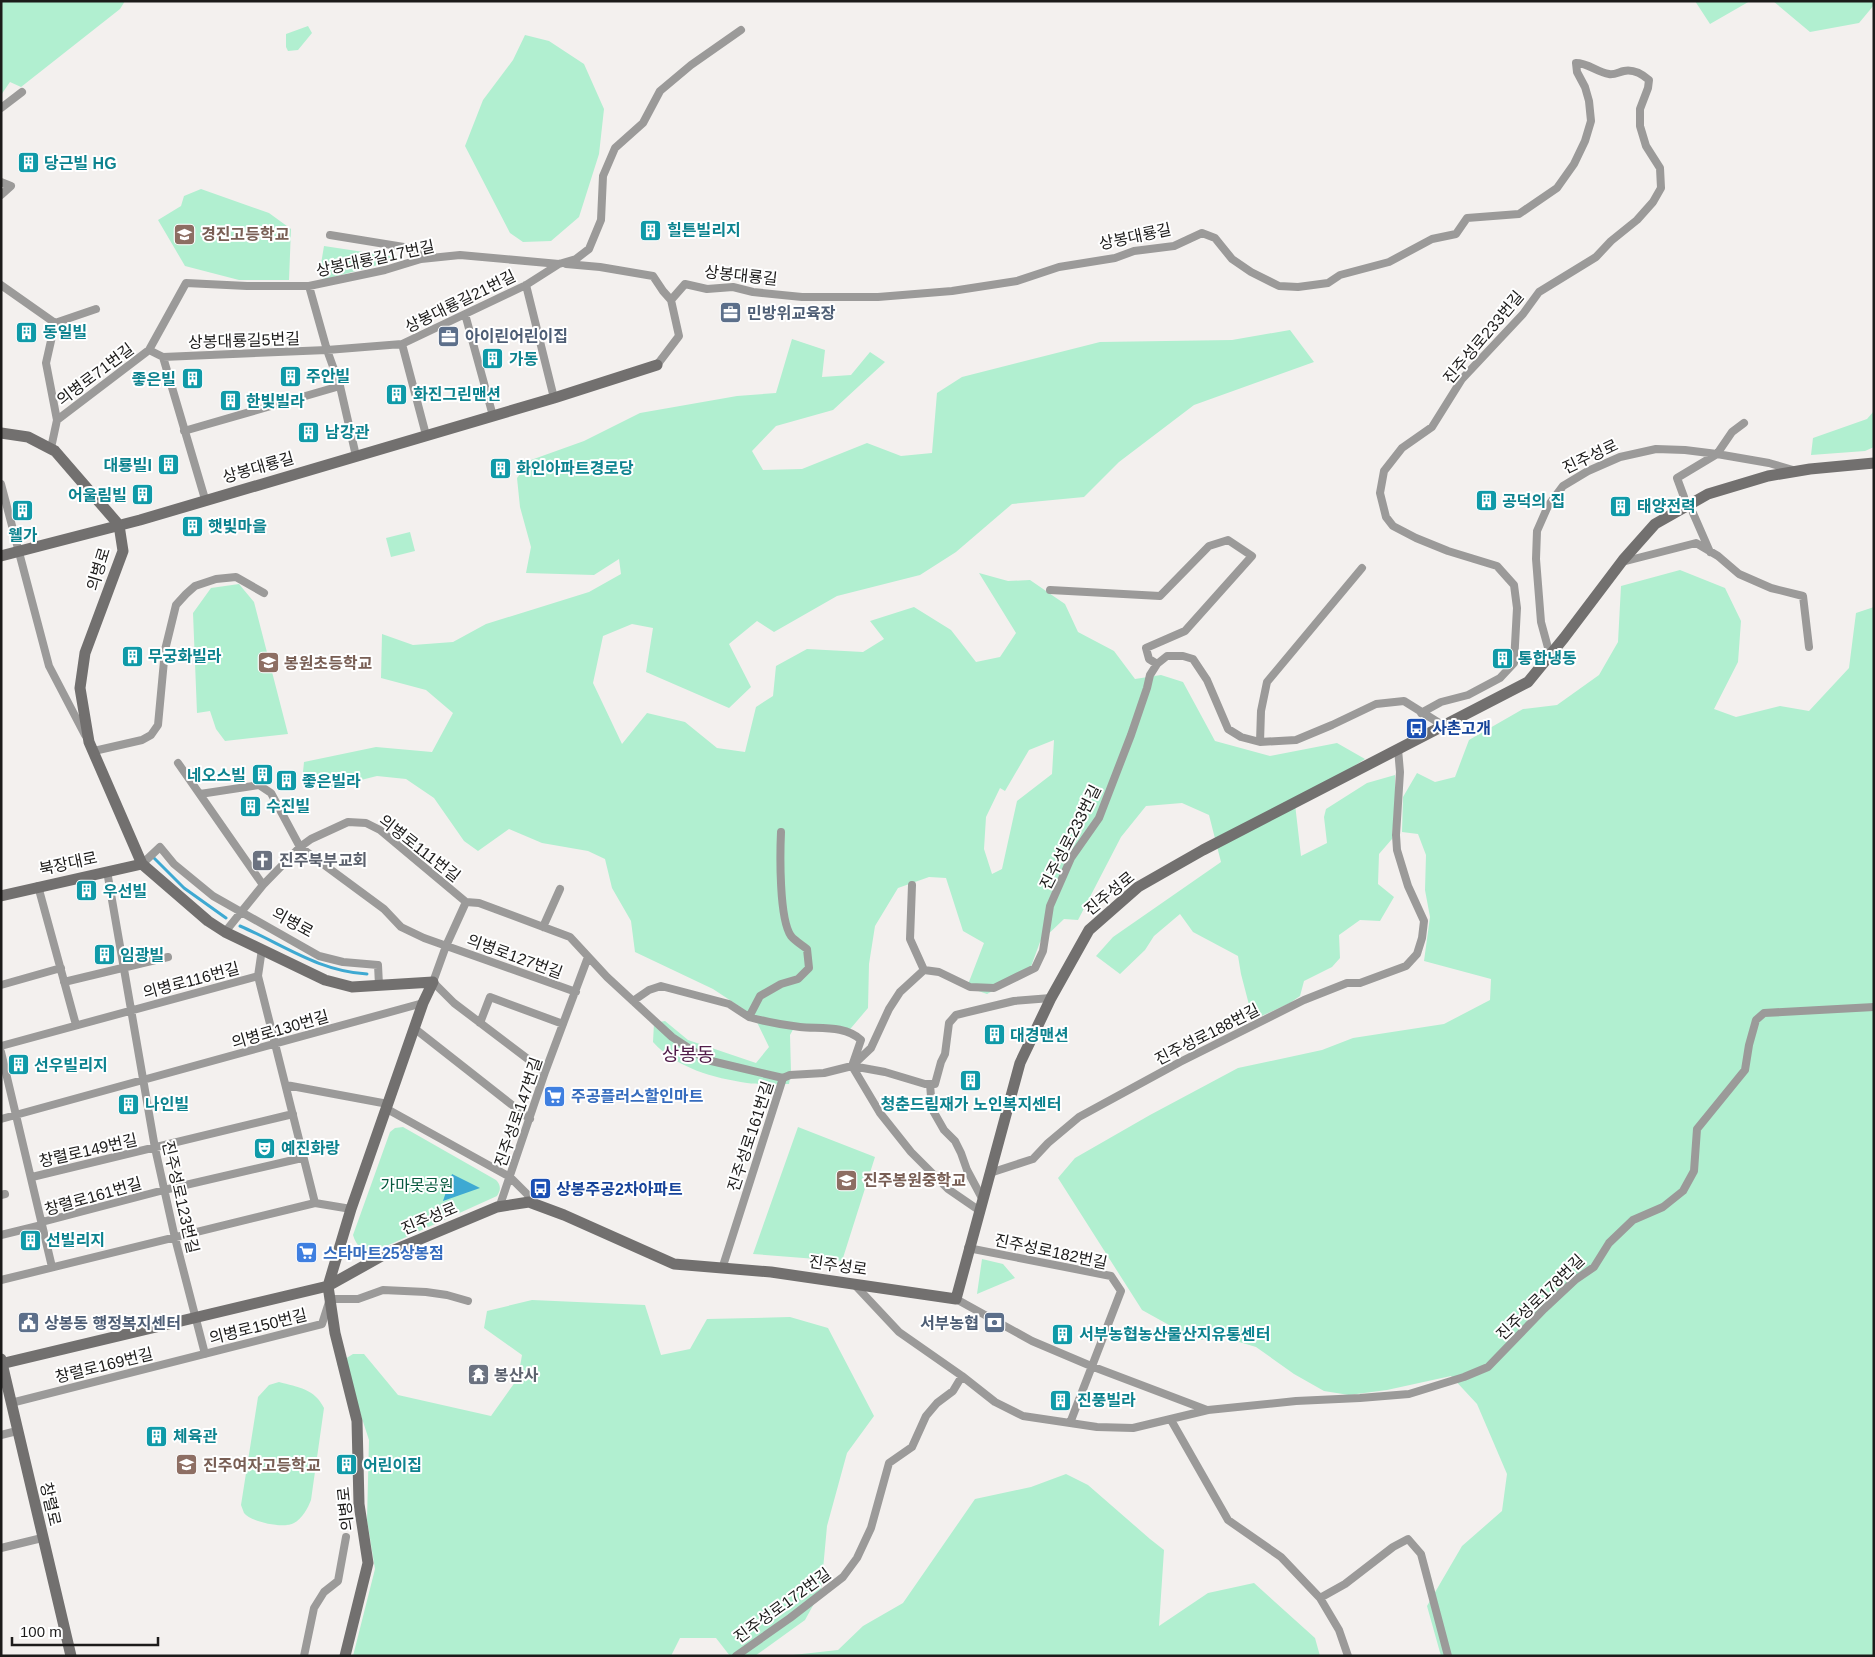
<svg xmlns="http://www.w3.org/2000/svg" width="1875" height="1657" viewBox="0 0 1875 1657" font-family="Arial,'Noto Sans KR',sans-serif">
<rect width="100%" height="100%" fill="#f3f0ee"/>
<!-- green -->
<path fill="#b1efd0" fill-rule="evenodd" d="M1 1H125L120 9 21 87 10 82 1 95Z
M1695 1H1750L1710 24Z
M1773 1H1874V5L1859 23 1810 32Z
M308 26 312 33 298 50 288 51 286 47V34Z
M525 35 549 41 584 64 604 109 599 154 579 217 551 241 523 242 510 233 465 146 483 100 513 60Z
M201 189 269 213 291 229 289 280H239L185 266 158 220 181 206 184 196Z
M324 246 403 258 323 280 321 264Z
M1290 330 1314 362 1194 405 1119 462 1084 497 1012 504 956 552 920 575 837 596 774 632 757 621 729 644 751 687 729 708 646 672 653 628 632 624 603 636 593 683 622 744 647 713 685 722 717 748 745 752 756 707 773 696 776 666 807 649 863 652 884 639 870 621 914 607 951 630 976 662 1000 657 1016 633 979 573 1008 581 1030 580 1065 604 1078 632 1114 651 1135 679 1161 675 1183 682 1215 741 1270 756 1337 743 1365 759 1295 804 1301 856 1327 843 1324 817 1326 809 1367 783 1395 775V798L1392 839 1379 854 1378 884 1394 897 1380 921 1360 920 1339 935 1340 958 1332 967 1304 981 1300 996 1290 1003 1253 1020 1241 974 1238 956 1193 932 1180 914 1154 936 1145 950 1120 974 1096 956 1113 937 1221 862 1209 815 1182 803 1146 806 1121 837 1078 920 1064 919 1040 942 1029 972 987 994 967 987 984 943 963 931 946 878 929 877 898 888 875 926 869 964 868 1008 846 1034 796 1024 790 1035 791 1072 789 1084C776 1084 760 1085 747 1083 714 1078 676 1068 653 1042L654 1023 665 1021 688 1040 756 1063 769 1047 754 1016 713 989 635 952 631 921 612 888 605 859 588 851 542 843 509 829 478 851 464 841 434 798 406 779 377 776 333 787 316 783 303 772 304 762 376 747 432 752 453 713 426 690 381 678 382 634 413 645 453 642 486 624 589 592 621 574 619 559 594 575 526 573 531 547 520 507 517 478 531 460 584 441 640 413 737 396 776 393 792 339 825 350 822 377 851 375 870 352 885 362 833 410 776 426 752 451 763 470 802 469 867 443 901 456 932 453 937 393 962 377 1100 342 1232 340ZM1054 740 1052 774 1017 801 1002 869 992 874 984 849 986 817 1000 788 1005 791 1029 750Z
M1874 411V447L1865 451 1811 455 1813 438 1867 419Z
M410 532 415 551 391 557 386 538Z
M1680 570 1725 588 1741 621 1738 662 1714 709 1736 717 1780 706 1809 711 1849 668 1856 613 1874 607V1656H1441L1427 1606 1462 1546 1502 1511 1507 1474 1477 1404 1451 1376 1387 1390 1349 1395 1324 1391 1294 1374 1256 1347 1226 1338 1196 1340 1142 1310 1058 1178 1075 1158 1150 1115 1238 1068 1322 1050 1353 1038 1444 1024 1490 1000 1491 979 1424 961 1430 917 1425 890 1426 855 1418 834 1402 832 1403 797 1417 773 1435 782 1455 777 1469 740 1523 709 1557 705 1599 675 1618 642 1621 586Z
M239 584 254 602 288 734 225 741 216 729 210 711 197 713 193 613 211 588Z
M403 1127 496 1180C501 1185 501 1190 497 1196L371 1253C361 1250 356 1245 353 1235L390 1132 395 1128Z
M798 1127 875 1157 842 1261 753 1254Z
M982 1259 1003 1264 1015 1278 977 1294Z
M532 1300 645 1305 661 1355 690 1349 707 1319 790 1317 828 1328 874 1416 847 1453 827 1526 821 1591 805 1620 755 1656H730L716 1638H680L671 1656H353L375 1569 367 1520 369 1440 356 1400 337 1364 353 1354H364L398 1395 491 1416 518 1378 522 1355 484 1328 487 1311Z
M279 1382C298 1387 315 1389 324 1408L311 1500C308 1508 302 1519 294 1523 284 1529 251 1522 244 1513 243 1510 242 1508 241 1505L258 1397 269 1385Z
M1066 1474 1088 1485 1150 1539 1164 1550 1159 1626 1208 1593 1254 1583 1315 1638 1320 1656H784L838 1650 863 1626 903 1603 975 1499 1031 1487Z"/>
<!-- water -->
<path fill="#3ea9d2" d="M452 1174 480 1188 443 1201Z"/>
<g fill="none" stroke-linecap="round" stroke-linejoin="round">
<!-- stream -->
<path stroke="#3ea9d2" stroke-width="3" d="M154 858 184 888 226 918
M240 926C284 945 318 971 367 974"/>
<!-- street -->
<path stroke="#9b9a99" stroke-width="8" d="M1 108 22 92
M1 182 11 186 1 195
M330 235 416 249 421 259
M566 264 600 267 653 276 663 291 671 300
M1 285 55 323
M526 285 554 398
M309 286 327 350 340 386 356 456
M465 314 493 416
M402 344 426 435
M149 350 163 357 327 350 402 344 526 285 559 264
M163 357 205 499
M657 365 679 336 671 300 685 284 707 289 733 287 753 292 802 297H878L952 291 1017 281 1059 267 1115 258 1134 251 1174 246 1202 233 1215 238 1232 259 1251 272 1279 286 1298 287 1328 283 1340 275 1389 262 1432 239 1456 234 1467 218 1519 214 1557 188 1574 164 1585 141 1591 121 1589 101 1585 87 1577 72 1576 63C1588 63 1597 72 1609 74 1614 75 1619 72 1624 71 1634 69 1642 74 1649 80L1648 88 1640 109V126L1646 146 1660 168 1661 188 1653 202 1637 220 1611 241 1596 257 1539 292 1523 314 1462 379 1432 427 1402 448 1384 471 1380 493 1386 517 1393 526 1416 538 1448 551 1497 566 1514 585 1517 608 1514 663 1500 678 1468 695 1441 702 1421 713
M57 420 46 363 55 323 96 309
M184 431 340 386
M51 448 57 420 149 350 186 283 247 286H309L385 270 421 259 460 255 559 264 576 259 589 249 601 220 603 176 615 148 643 123 660 91 691 65 741 30
M1 484 49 666 85 735
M1684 497 1677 478 1717 454 1732 432 1744 423
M1693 513 1710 552
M1622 562 1696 543 1718 556 1739 574 1771 588 1803 596 1809 647
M1050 590 1160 596 1209 546 1228 540 1252 556 1185 631 1146 648 1149 659 1157 664
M1550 655 1541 622 1536 559 1537 531 1548 506 1563 486 1588 471 1620 457 1656 449 1685 450 1717 454 1769 463 1793 470
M1260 742 1261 711 1267 682 1362 568
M94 751 142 740 151 735 158 725 165 650 176 605 186 594 195 586 216 579 236 577 264 593
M178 763 263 885
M200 794 259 785 271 793 300 847 384 909 401 927 424 938 576 992
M781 832C780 854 779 919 791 936 795 941 802 945 807 949L809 968 798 979 781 984 760 996 749 1017C766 1022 783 1025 800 1027 820 1029 845 1025 861 1040L852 1066 880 1113 911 1152 948 1189 980 1211
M142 864 160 847 174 864 213 896 319 956 343 962 378 965 379 985
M107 871 155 1148 175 1238 205 1354
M912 885 910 939 924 970
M38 886 76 1025
M543 927 560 889
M225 932 263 885 300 847 311 839 348 822 366 823 380 830 466 902
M258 976 315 1203
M64 982 168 957
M1 985 61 968
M633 1001 649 990 661 986 729 1004 749 1017
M480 1023 490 997 563 1024
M414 1028 530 1119
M1 1046 258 976 262 949
M1 1052 52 1267
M852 1066 871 1048 889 1009 900 992 924 970 939 972 970 987 994 988 1035 968 1043 951 1050 906 1071 858 1099 818 1131 735 1147 688 1150 675 1157 664 1167 656H1183L1193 659 1207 680 1228 729 1241 737 1260 742 1296 740 1332 725 1376 704 1404 701 1444 726
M545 1072 454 1003 433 982 446 946 466 902 479 903 570 937 607 977 672 1037 707 1060 783 1078
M930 1084 932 1109 944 1130 955 1141 961 1153 967 1170 983 1200
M286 1085 388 1104
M387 1109 510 1177 536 1203
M1 1119 423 1003
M990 1173 1033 1159 1048 1143 1079 1117 1180 1062 1304 1000 1347 983H1360L1406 966 1417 954 1422 938 1424 921 1408 886 1397 850 1396 835 1400 772 1398 749
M32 1177 293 1114
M1 1195 5 1194
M497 1207 500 1205 545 1072 588 957
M42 1222 164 1190 302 1158
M1 1235 42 1225
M968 1248 1111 1276 1121 1291 1070 1423
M722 1269 783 1078 790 1075 824 1073 852 1066 885 1072 925 1084H935L941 1062 945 1054 949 1023 956 1015 1014 1001 1051 998
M1 1280 315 1203 351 1209
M854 1284 899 1332 962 1376 995 1402 1023 1416 1097 1427 1133 1428 1208 1410 1296 1401 1360 1398 1409 1394 1464 1377 1488 1367 1544 1309 1575 1280 1594 1267 1609 1243 1633 1220 1663 1207 1683 1191 1694 1171 1697 1129 1745 1070 1749 1045 1756 1020 1764 1013 1874 1007
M956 1299 1032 1341 1091 1366 1207 1410
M11 1403 322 1324 330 1299H358L383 1290 426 1292 447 1295 468 1301
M1171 1420 1228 1520 1281 1557 1320 1598 1339 1630 1348 1656
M1 1435 17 1431
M1 1548 42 1538
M1320 1598 1345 1584 1393 1547 1408 1539 1421 1554 1448 1656
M304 1656 314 1608 324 1592 338 1581 346 1537
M736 1656 790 1618 843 1577 857 1558 871 1528 889 1463 912 1447 926 1416 937 1403 953 1391 962 1376"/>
<!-- secondary -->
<path stroke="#72706f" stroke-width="11" d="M1 433 28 437 55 451 119 525 123 551 85 653 80 688 89 742 142 864 208 921 225 932 325 980 352 987 433 982 423 1003 351 1209 328 1286 335 1333 357 1421 359 1504 368 1563 345 1656
M1 556 140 520 554 398 657 365
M1 896 142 864
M1 1359 71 1656
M1 1364 328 1286 387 1253 497 1207 529 1202 564 1215 674 1264 771 1272 956 1299 1020 1063 1051 998 1089 930 1138 887 1203 850 1528 682 1564 638 1623 560 1655 524 1708 494 1768 476 1810 469 1874 463"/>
</g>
<!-- icons -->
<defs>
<symbol id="building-square" viewBox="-11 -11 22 22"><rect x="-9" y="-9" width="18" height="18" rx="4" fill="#0f9aa8" stroke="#fff"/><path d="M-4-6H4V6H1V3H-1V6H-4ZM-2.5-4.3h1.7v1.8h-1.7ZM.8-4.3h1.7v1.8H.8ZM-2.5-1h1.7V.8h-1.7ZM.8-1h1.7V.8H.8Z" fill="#fff"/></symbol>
<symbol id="school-square" viewBox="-11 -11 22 22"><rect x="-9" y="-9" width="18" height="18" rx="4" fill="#8d6e63" stroke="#fff"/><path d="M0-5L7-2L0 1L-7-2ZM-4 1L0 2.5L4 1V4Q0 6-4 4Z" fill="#fff"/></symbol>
<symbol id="office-square" viewBox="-11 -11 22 22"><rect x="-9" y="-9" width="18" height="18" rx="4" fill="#5c6f8a" stroke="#fff"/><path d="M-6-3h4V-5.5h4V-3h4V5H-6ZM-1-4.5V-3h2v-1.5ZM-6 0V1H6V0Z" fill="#fff"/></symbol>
<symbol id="bus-square" viewBox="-11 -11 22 22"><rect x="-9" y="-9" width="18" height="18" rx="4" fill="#1a4fb4" stroke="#fff"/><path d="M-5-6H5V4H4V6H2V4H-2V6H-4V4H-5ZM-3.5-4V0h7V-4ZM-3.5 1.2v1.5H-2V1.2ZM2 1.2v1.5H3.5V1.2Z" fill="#fff"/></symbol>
<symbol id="church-square" viewBox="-11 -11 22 22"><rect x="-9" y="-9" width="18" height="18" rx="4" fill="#6b7280" stroke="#fff"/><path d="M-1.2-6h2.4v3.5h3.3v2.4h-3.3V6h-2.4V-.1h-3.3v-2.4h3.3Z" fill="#fff"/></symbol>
<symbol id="supermarket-square" viewBox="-11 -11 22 22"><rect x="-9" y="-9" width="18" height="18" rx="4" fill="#3f7fe0" stroke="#fff"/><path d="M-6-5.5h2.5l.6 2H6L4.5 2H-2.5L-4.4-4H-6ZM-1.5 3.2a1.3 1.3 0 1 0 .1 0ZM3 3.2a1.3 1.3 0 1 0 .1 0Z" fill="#fff"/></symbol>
<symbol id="theatre-square" viewBox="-11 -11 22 22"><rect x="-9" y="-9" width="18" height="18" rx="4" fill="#0f9aa8" stroke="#fff"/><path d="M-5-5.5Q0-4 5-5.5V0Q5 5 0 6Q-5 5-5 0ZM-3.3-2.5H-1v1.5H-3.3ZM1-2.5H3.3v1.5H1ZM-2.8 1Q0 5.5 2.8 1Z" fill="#fff"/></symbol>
<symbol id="civic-square" viewBox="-11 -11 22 22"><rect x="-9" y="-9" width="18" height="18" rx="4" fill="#5c6f8a" stroke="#fff"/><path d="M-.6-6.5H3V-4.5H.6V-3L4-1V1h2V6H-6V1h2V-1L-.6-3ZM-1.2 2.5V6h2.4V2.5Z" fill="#fff"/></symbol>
<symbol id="bank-square" viewBox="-11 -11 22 22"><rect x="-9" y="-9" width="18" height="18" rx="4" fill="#5c6f8a" stroke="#fff"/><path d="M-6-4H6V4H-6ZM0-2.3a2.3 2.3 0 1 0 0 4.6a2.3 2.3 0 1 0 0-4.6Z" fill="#fff"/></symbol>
<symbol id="temple-square" viewBox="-11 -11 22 22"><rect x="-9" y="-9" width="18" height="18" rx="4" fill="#6b7280" stroke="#fff"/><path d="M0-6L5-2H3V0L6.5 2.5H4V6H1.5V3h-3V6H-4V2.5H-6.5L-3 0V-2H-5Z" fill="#fff"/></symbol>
</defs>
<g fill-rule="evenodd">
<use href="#building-square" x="16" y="150" width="25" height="25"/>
<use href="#building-square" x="638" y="218" width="25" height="25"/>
<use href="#school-square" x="172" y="222" width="25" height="25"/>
<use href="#office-square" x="718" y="300" width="25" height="25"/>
<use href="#building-square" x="14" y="320" width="25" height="25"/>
<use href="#office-square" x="436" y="324" width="25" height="25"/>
<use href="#building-square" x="480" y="346" width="25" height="25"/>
<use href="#building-square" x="278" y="364" width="25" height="25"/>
<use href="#building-square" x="180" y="366" width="25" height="25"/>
<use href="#building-square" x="384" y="382" width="25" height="25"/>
<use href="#building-square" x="218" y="388" width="25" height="25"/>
<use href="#building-square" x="296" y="420" width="25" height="25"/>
<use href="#building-square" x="156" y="452" width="25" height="25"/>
<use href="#building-square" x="488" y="456" width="25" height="25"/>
<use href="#building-square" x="130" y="482" width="25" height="25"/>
<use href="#building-square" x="1474" y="488" width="25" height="25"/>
<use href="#building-square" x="1608" y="494" width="25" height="25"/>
<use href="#building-square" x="10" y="498" width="25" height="25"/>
<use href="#building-square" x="180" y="514" width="25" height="25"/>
<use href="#building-square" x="120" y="644" width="25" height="25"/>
<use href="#building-square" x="1490" y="646" width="25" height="25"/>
<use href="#school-square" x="256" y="650" width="25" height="25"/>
<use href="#bus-square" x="1404" y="716" width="25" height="25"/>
<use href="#building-square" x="250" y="762" width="25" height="25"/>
<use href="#building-square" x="274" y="768" width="25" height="25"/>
<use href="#building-square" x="238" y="794" width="25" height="25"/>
<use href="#church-square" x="250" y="848" width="25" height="25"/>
<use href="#building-square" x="74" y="878" width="25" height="25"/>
<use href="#building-square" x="92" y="942" width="25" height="25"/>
<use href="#building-square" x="982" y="1022" width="25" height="25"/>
<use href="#building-square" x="6" y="1052" width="25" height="25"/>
<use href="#building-square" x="958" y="1068" width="25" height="25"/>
<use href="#supermarket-square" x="542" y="1084" width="25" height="25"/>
<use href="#building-square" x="116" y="1092" width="25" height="25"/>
<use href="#theatre-square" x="252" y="1136" width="25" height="25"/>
<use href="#school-square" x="834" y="1168" width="25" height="25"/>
<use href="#bus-square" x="528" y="1176" width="25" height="25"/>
<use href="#building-square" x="18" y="1228" width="25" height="25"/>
<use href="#supermarket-square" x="294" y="1240" width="25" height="25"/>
<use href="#civic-square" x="16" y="1310" width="25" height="25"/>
<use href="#bank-square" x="982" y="1310" width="25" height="25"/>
<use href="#building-square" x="1050" y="1322" width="25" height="25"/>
<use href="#temple-square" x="466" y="1362" width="25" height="25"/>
<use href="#building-square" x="1048" y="1388" width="25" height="25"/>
<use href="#building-square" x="144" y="1424" width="25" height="25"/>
<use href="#school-square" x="174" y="1452" width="25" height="25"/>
<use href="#building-square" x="334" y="1452" width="25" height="25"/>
</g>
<g text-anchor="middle" stroke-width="4" stroke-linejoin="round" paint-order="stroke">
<!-- culture labels -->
<g font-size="16" font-weight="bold" fill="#0d838f" stroke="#fff" text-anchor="start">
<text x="44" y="169">당근빌 HG</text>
<text x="667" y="236">힐튼빌리지</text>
<text x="43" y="338">동일빌</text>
<text x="509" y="365">가동</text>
<text x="306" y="382">주안빌</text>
<text x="176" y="385" text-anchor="end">좋은빌</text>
<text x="413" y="400">화진그린맨션</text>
<text x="246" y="407">한빛빌라</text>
<text x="325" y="438">남강관</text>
<text x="152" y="471" text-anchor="end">대룡빌I</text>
<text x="516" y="474">화인아파트경로당</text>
<text x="127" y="501" text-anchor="end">어울림빌</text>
<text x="1502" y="507">공덕의 집</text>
<text x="1637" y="512">태양전력</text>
<text x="208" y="532">햇빛마을</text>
<text x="23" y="541" text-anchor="middle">웰가</text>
<text x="148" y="662">무궁화빌라</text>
<text x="1518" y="664">통합냉동</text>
<text x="246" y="781" text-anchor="end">네오스빌</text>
<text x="302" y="787">좋은빌라</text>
<text x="266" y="812">수진빌</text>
<text x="103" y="897">우선빌</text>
<text x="120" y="961">임광빌</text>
<text x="1010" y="1041">대경맨션</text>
<text x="34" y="1071">선우빌리지</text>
<text x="145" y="1110">나인빌</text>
<text x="971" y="1110" text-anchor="middle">청춘드림재가 노인복지센터</text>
<text x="281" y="1154">예진화랑</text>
<text x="46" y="1246">선빌리지</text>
<text x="1079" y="1340">서부농협농산물산지유통센터</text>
<text x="1077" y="1406">진풍빌라</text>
<text x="173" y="1442">체육관</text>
<text x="363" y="1471">어린이집</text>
</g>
<!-- education labels -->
<g font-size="16" font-weight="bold" fill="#785e54" stroke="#fff" text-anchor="start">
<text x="201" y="240">경진고등학교</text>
<text x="284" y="669">봉원초등학교</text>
<text x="863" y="1186">진주봉원중학교</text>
<text x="203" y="1471">진주여자고등학교</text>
</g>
<!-- street labels -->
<g font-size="16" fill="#1c1b1a" stroke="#fff">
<text transform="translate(1135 236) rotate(-12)" y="6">상봉대룡길</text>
<text transform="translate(375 258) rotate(-12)" y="6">상봉대룡길17번길</text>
<text transform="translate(741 275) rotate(6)" y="6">상봉대룡길</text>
<text transform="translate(460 301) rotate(-26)" y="6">상봉대룡길21번길</text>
<text transform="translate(1483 337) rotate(-50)" y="6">진주성로233번길</text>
<text transform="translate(244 340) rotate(-2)" y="6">상봉대룡길5번길</text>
<text transform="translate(95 374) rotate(-37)" y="6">의병로71번길</text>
<text transform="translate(1590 456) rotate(-25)" y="6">진주성로</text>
<text transform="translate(258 467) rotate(-16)" y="6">상봉대룡길</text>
<text transform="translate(98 569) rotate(-73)" y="6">의병로</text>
<text transform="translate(1070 837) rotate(-63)" y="6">진주성로233번길</text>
<text transform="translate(420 848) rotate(38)" y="6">의병로111번길</text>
<text transform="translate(68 863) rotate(-12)" y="6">북장대로</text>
<text transform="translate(1109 893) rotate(-39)" y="6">진주성로</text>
<text transform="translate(293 922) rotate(29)" y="6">의병로</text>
<text transform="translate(515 956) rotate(20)" y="6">의병로127번길</text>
<text transform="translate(191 980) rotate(-15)" y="6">의병로116번길</text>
<text transform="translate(280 1029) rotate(-16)" y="6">의병로130번길</text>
<text transform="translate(1207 1034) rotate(-27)" y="6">진주성로188번길</text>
<text transform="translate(518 1112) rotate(-71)" y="6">진주성로147번길</text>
<text transform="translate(750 1136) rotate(-72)" y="6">진주성로161번길</text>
<text transform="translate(88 1150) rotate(-13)" y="6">창렬로149번길</text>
<text transform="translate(93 1196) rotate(-16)" y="6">창렬로161번길</text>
<text transform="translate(181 1197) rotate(77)" y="6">진주성로123번길</text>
<text transform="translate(429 1218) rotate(-23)" y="6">진주성로</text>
<text transform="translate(1051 1251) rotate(12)" y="6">진주성로182번길</text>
<text transform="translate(838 1265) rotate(8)" y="6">진주성로</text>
<text transform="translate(1540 1297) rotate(-44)" y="6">진주성로178번길</text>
<text transform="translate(258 1326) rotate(-14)" y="6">의병로150번길</text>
<text transform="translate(104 1365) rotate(-14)" y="6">창렬로169번길</text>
<text transform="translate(51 1504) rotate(77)" y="6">창렬로</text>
<text transform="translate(345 1509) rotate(-96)" y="6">의병로</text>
<text transform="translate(782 1605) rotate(-36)" y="6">진주성로172번길</text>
</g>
<!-- service labels -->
<g font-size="16" font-weight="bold" fill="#4e5e75" stroke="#fff" text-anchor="start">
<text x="747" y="319">민방위교육장</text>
<text x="465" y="342">아이린어린이집</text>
<text x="44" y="1329">상봉동 행정복지센터</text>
<text x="979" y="1329" text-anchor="end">서부농협</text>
</g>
<!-- transit labels -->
<g font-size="16" font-weight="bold" fill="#164399" stroke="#fff" text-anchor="start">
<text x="1432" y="734">사촌고개</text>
<text x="556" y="1195">상봉주공2차아파트</text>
</g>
<!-- worship labels -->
<g font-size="16" font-weight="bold" fill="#5b616d" stroke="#fff" text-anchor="start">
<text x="279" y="866">진주북부교회</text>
<text x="494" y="1381">봉산사</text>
</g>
<!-- shop labels -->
<g font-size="16" font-weight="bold" fill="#366cbe" stroke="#fff" text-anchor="start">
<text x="571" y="1102">주공플러스할인마트</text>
<text x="323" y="1259">스타마트25상봉점</text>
</g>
<!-- park labels -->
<g font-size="16" fill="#05583c" stroke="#fff">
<text x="417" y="1191">가마못공원</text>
</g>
<!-- quarter labels -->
<g font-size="19" fill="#511c49" stroke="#fff">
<text x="688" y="1061">상봉동</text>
</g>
</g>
<!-- border -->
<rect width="1875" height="1657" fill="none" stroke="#1c1b1a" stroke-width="5"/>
<!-- scale -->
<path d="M12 1637v8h146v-8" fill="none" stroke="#1c1b1a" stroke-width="2.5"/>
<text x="20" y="1637" font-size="15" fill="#1c1b1a" stroke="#ffffff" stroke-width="4" paint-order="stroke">100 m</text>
</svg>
